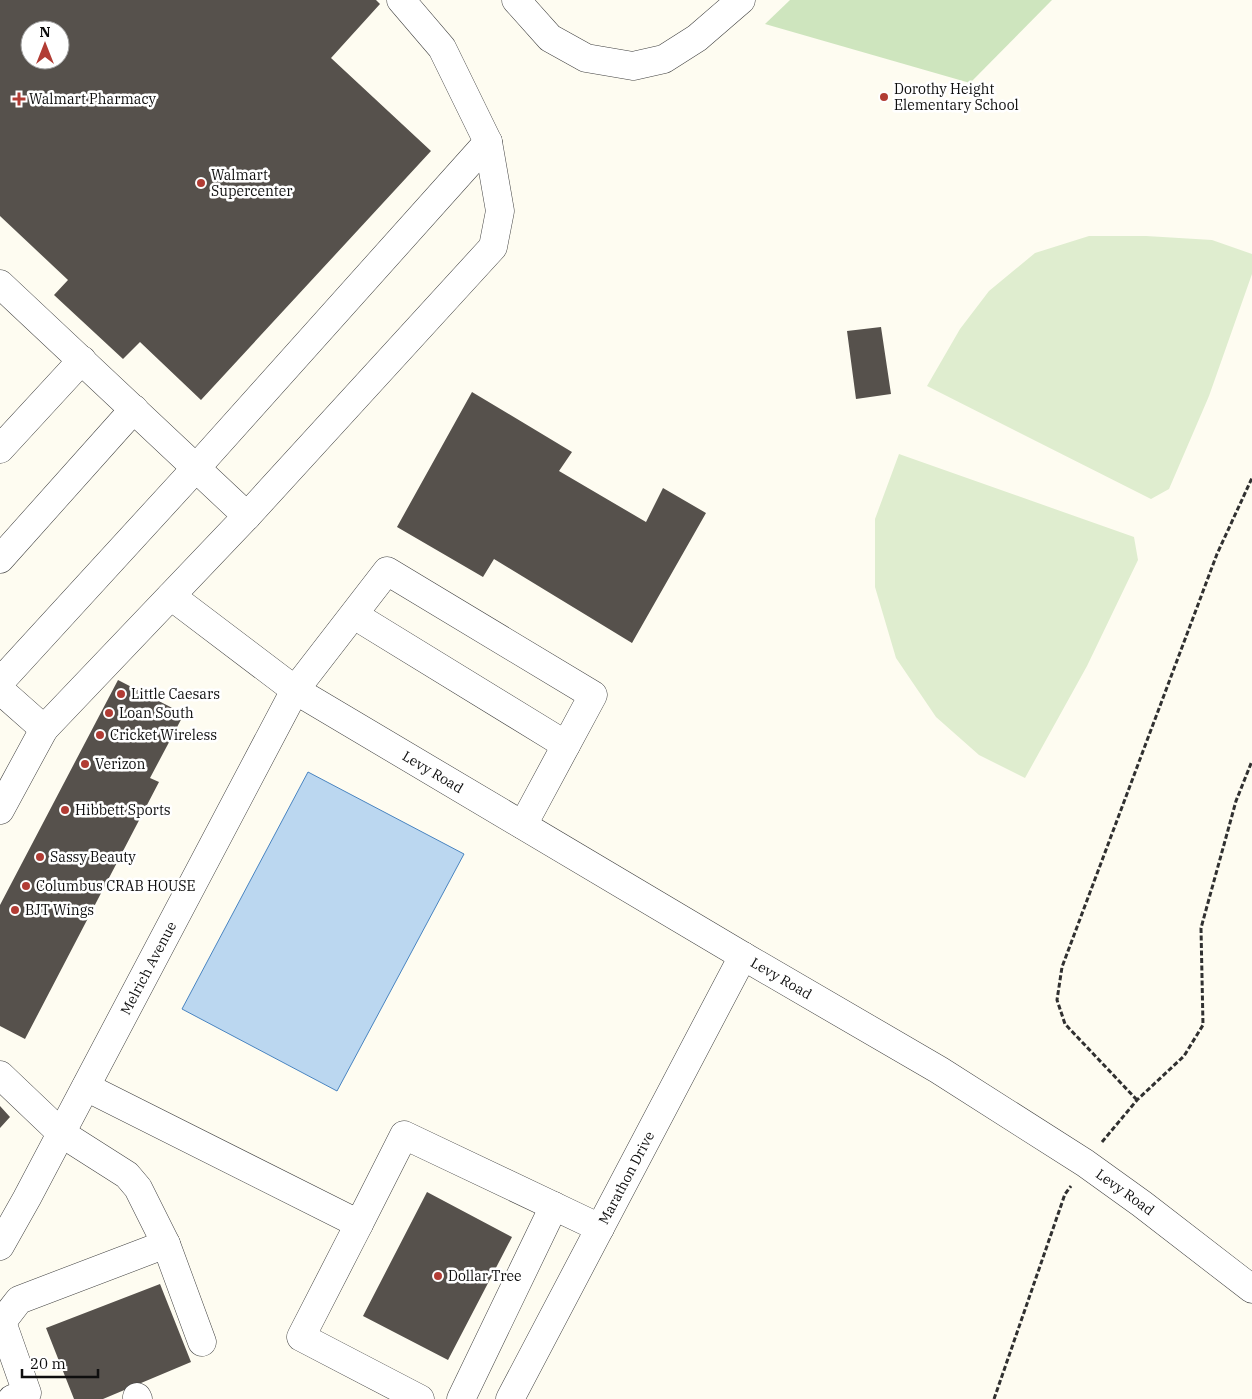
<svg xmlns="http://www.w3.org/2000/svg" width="1252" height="1399" viewBox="0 0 1252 1399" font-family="'IBM Plex Serif',serif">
<rect width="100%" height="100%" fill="#fefcf1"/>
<!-- green -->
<path fill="#cee5be" d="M790 0H1052L970 83 765 24Z"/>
<!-- pitch -->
<path fill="#dfedcf" d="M1089 236H1146L1212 240 1252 254V274L1209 396 1169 489 1151 499 927 386 960 329 989 291 1035 253Z
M899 454 1134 537 1138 560 1087 666 1025 778 979 755 936 717 896 658 875 587V519Z"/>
<!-- water -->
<path fill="#bbd7f0" stroke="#4984c0" d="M308 772 464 854 337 1091 182 1009Z"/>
<!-- building -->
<path fill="#56514c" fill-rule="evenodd" d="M0 0H376L380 4 331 58 431 151 201 400 140 342 123 359 54 295 68 280 0 216ZM30 30H60V60H30Z
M881 327 891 394 856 399 847 331Z
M472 392 572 452 559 471 646 522 663 488 706 513 632 643 494 559 483 577 397 527Z
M118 680 184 714 150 778 159 782 25 1039 0 1026V905Z
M0 1106 10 1117 0 1128Z
M427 1192 512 1237 448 1360 363 1316Z
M160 1284 191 1362 103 1399H74L46 1328Z"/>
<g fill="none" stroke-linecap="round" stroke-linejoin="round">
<defs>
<g id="minor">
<path d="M516 0 550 38 586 58 633 66 664 59 697 38 741 0"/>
<path d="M0 284 247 516 44 729 0 690"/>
<path d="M0 449 82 360"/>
<path d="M247 516 493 247 500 211 488 142 442 48 401 0"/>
<path d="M0 559 134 409"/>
<path id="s1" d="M171 596 295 690 743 956 939 1070 1085 1163 1142 1204 1252 1289"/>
<path d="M354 615 566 745"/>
<path d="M0 682 196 468 488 142"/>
<path d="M0 810 44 729"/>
<path d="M0 1075 61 1133 127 1175 138 1188 166 1244 19 1300 2 1322"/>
<path d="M86 1087 359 1224 404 1135 600 1228"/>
<path d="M359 1224 301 1337 420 1399"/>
<path d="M166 1244 202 1342"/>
<path id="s2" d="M0 1246 27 1198 295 690 387 571 593 695 523 825"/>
<path d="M0 1321 2 1322 27 1393 12 1399"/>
<path d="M137 1397 138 1399"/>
<path d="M461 1399 554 1206"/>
<path id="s3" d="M510 1399 743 956"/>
</g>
</defs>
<!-- minor casing -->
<use href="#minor" stroke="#414141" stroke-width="29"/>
<!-- path -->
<path stroke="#303030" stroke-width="3" stroke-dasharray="5 2.5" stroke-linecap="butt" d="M1137 1100 1065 1024 1057 1000 1062 967 1217 554 1252 478
M1102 1142 1137 1100 1184 1056 1203 1025 1201 928 1236 801 1252 761
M994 1399 1065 1194 1071 1186"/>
<!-- minor -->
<use href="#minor" stroke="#fff" stroke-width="28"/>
</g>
<!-- markers -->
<g fill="#b13c34" stroke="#fff" stroke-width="2">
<circle cx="884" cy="97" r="5"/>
<path d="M16.5 91.5h5v5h5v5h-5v5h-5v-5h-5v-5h5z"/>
<circle cx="201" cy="183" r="5"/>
<circle cx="121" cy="694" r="5"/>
<circle cx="109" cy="713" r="5"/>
<circle cx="100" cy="735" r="5"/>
<circle cx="85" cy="764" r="5"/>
<circle cx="65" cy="810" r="5"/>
<circle cx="40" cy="857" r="5"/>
<circle cx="26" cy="886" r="5"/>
<circle cx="15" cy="910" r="5"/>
<circle cx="438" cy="1276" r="5"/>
</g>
<g text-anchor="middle" stroke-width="5" stroke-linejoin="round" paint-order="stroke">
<!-- poi labels -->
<g font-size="14" fill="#0e0e0e" stroke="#fff" text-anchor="start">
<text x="894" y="94">Dorothy Height<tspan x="894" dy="16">Elementary School</tspan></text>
<text x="29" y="104">Walmart Pharmacy</text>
<text x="211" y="180">Walmart<tspan x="211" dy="16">Supercenter</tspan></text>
<text x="131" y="699">Little Caesars</text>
<text x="119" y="718">Loan South</text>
<text x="110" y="740">Cricket Wireless</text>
<text x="95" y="769">Verizon</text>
<text x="75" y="815">Hibbett Sports</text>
<text x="50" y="862">Sassy Beauty</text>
<text x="36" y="891">Columbus CRAB HOUSE</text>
<text x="25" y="915">BJT Wings</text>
<text x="448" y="1281">Dollar Tree</text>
</g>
<!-- street labels -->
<g font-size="14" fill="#0e0e0e" stroke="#fff">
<text dy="5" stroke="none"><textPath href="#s1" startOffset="316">Levy Road</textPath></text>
<text dy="5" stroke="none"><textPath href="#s2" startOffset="315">Melrich Avenue</textPath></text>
<text dy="5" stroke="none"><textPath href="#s1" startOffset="721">Levy Road</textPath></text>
<text dy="5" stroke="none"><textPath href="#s3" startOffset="250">Marathon Drive</textPath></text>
<text dy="5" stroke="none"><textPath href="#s1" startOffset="1126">Levy Road</textPath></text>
</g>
</g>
<!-- north arrow -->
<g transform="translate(45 45)"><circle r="24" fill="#ffffff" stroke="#9f9f9f"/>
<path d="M0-4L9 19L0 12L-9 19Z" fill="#b13c34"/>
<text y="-8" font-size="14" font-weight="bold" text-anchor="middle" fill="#0e0e0e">N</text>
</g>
<!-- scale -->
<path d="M22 1369v8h76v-8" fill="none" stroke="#0e0e0e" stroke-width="2.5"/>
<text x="30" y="1369" font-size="15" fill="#0e0e0e" stroke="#ffffff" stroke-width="4" paint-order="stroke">20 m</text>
</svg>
